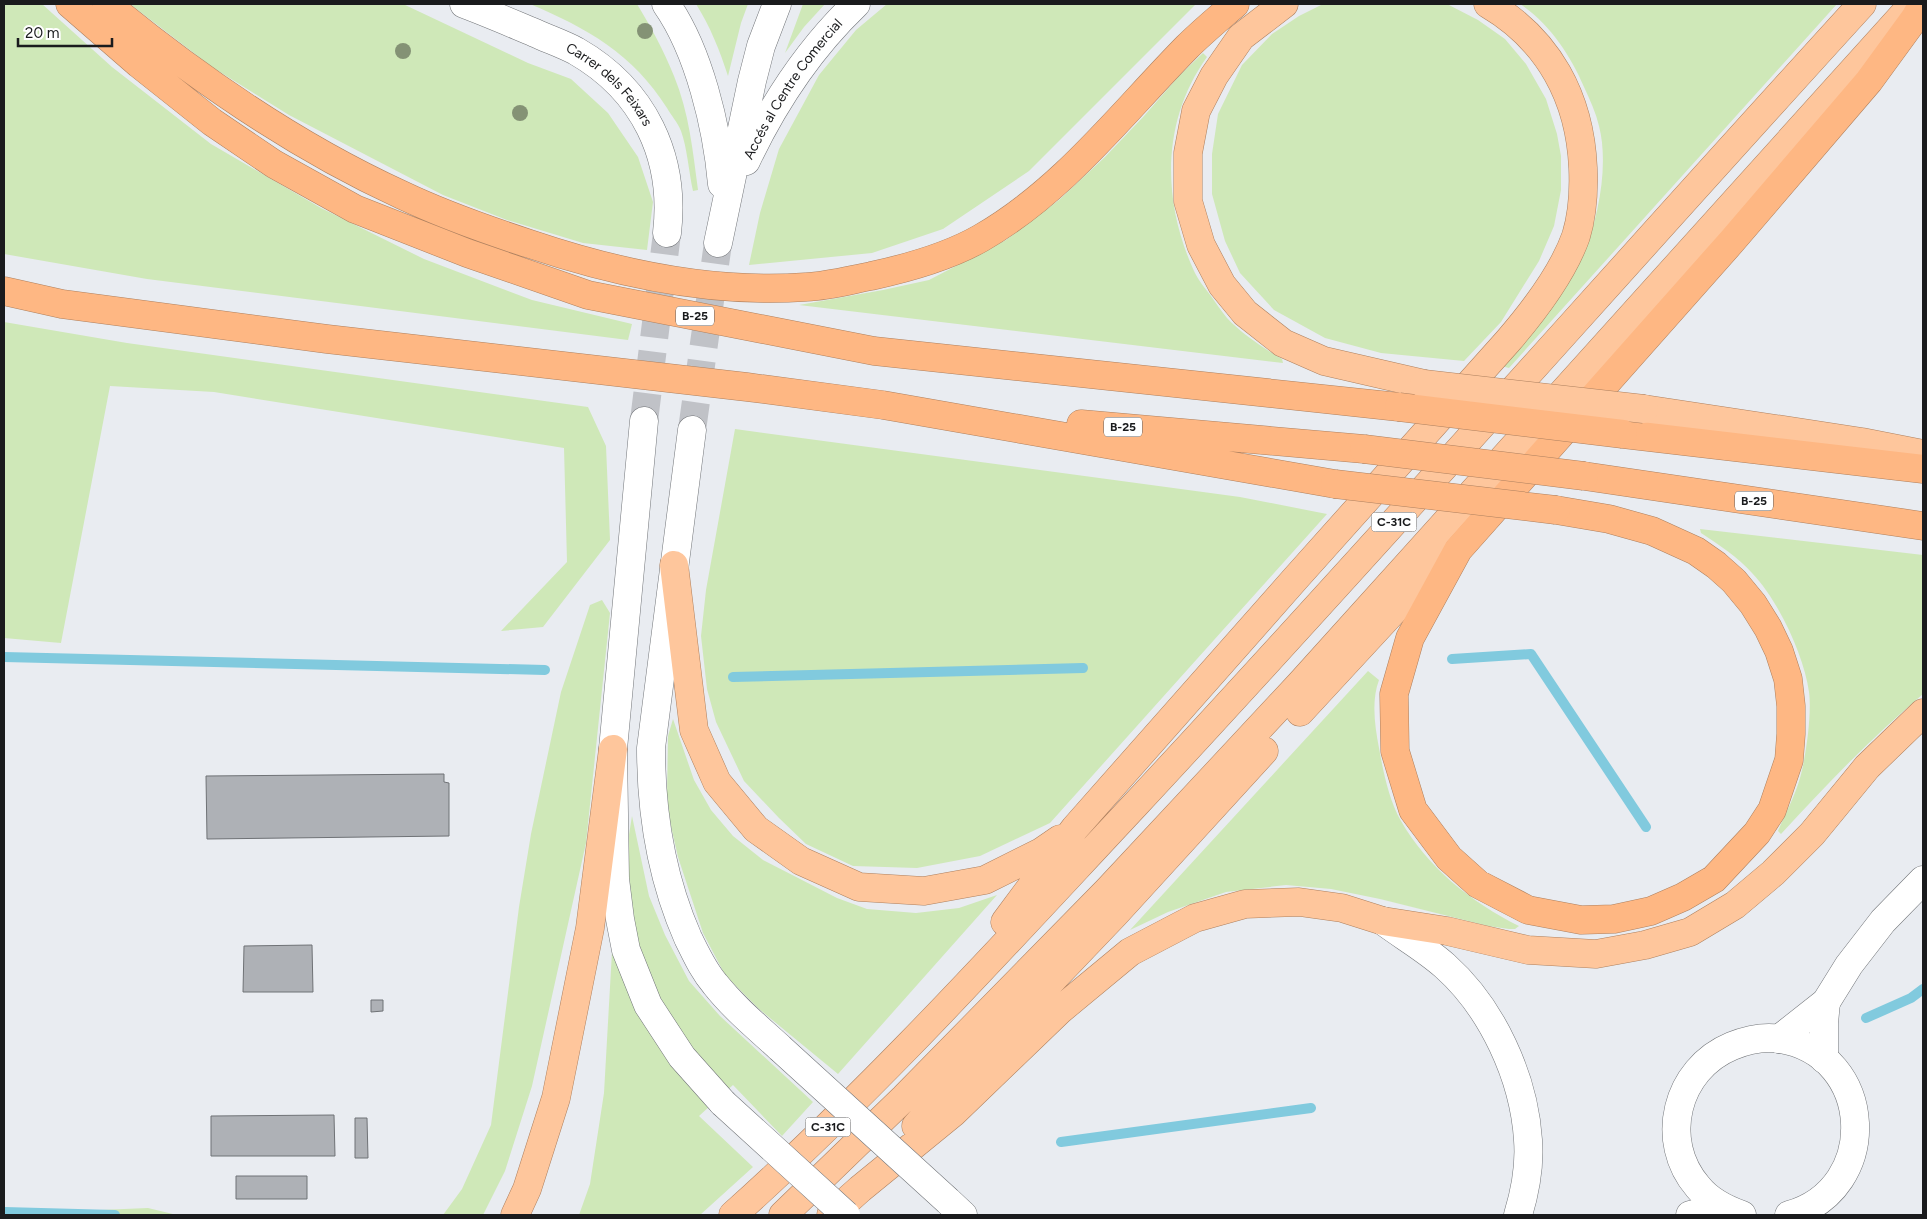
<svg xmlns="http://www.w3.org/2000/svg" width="1927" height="1219" viewBox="0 0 1927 1219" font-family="Figtree,sans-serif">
<rect width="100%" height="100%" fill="#e9ecf1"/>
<!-- green -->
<path fill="#cfe8b8" d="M4 4H42L112 67 211 144 321 208 424 259 532 300 632 324 628 340 147 279 4 254Z
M130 4H403L528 63 571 79 608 113 638 157 653 202 647 250 583 243 507 220 443 195 289 115 212 67Z
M530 4H637C651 27 664 51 674 76 689 112 693 152 698 190L693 191C689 173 687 147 681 131 678 123 671 115 667 108 633 54 587 28 530 4Z
M696 4H748L741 23 728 76C720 51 710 26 696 4Z
M803 4H825L804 27 785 53Z
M887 4H1196L1029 171 943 229 872 253 749 265 760 213 779 149 819 75 856 30Z
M1329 4H1447L1478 20 1505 39 1526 64 1546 99 1557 134 1561 156V190L1554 226 1539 261 1501 322 1464 361 1381 353 1325 338 1274 310 1240 273 1225 241 1212 194V154L1218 114 1242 65 1272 34 1299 16 1321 5Z
M1520 4H1837L1509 368 1501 366C1524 339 1548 313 1568 283 1594 244 1611 172 1599 126 1596 113 1590 100 1584 87 1571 56 1549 23 1520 4Z
M1203 53 1207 57C1161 121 1162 201 1194 271 1198 280 1205 288 1211 296 1216 303 1221 311 1227 318 1242 334 1262 347 1282 359L1283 363 799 305 883 290 929 280 1006 240 1059 200 1105 157 1144 116 1179 76Z
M4 322 127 343 588 407 606 446 610 540 543 627 501 631 567 562 564 448 214 392 110 386 61 643 4 638Z
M735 429 1240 497 1327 514 1050 823 980 856 917 868 853 866 806 844 779 818 744 781 716 722 707 689 701 636 706 590Z
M1700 529 1923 555V694C1872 737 1826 785 1781 834L1778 831C1785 814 1795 796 1800 778 1806 757 1812 713 1809 692 1804 655 1778 600 1752 573 1738 557 1719 545 1701 533Z
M602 600 610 613 586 843 532 1086 505 1171 483 1215H443L462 1189 491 1125 519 907 531 834 561 692 590 605Z
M1368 671 1379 680C1371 701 1375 727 1379 748 1383 771 1389 800 1401 821 1428 868 1471 902 1519 926L1515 929H1509L1488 926 1380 899 1331 889 1286 885 1226 892 1168 912 1130 930Z
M673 719 694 780 711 810 733 836 763 860 837 898 867 909 916 913 959 908 997 895 838 1074 759 1009 725 975 703 933 678 857 670 822 667 796 668 736Z
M632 816 649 896 665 935 689 981 720 1016 813 1102 782 1136 733 1085 699 1116 753 1167 700 1215H579L590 1184 604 1093 613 934Z
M148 1208 177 1215H4V1214Z"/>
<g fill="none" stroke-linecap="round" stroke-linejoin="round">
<!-- stream -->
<path stroke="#81cade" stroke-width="10" d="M4 657 545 670
M1452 659 1531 654 1646 827
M733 677 1083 668
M1866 1018 1911 998 1923 989
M1061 1142 1311 1108
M4 1212 115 1215"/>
</g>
<!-- building -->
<path fill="#aeb1b6" stroke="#6f7276" d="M444 774V782L449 783V836L207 839 206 776Z
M312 945 313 992H243L244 946Z
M371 1000H383V1011L371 1012Z
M334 1115 335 1156H211V1116Z
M355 1118H367L368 1158H355Z
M236 1176H307V1199H236Z"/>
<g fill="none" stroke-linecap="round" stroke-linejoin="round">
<!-- minor-tunnel -->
<path stroke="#c0c2c7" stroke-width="28" stroke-dasharray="28 14" stroke-linecap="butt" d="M644 421 667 233
M692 430 718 243"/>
<defs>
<g id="minor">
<path id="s1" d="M464 4C488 13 511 23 535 33 548 39 563 44 576 51 644 90 676 157 667 233"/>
<path d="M666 4C699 51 717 127 722 184"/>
<path id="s2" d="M746 161C774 102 809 49 856 4"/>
<path d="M718 243 752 81 761 46 777 4"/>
<path d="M644 421 613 749 615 879 620 919 626 950 648 1005 682 1057 723 1103"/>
<path d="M692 430 651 748C651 814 661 877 688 938 696 954 703 970 715 984 734 1008 757 1027 780 1048"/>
<path d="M1383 921C1403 936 1426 949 1445 966 1492 1008 1524 1077 1528 1140 1530 1165 1525 1192 1518 1215"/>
<path d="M1779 1039 1826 1002 1849 965 1883 921 1923 880"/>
<path d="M1824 1059V1023L1826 1002"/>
<path d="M948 1201 963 1215"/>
<path d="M1690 1215 1721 1207"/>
<path d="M1742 1215C1725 1209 1709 1201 1698 1187 1658 1141 1676 1069 1732 1046 1747 1040 1763 1036 1780 1039 1875 1054 1882 1189 1789 1215"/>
</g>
<path id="trunk" d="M1284 4 1241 37 1214 76 1196 111 1188 153V201L1201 245 1222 285 1245 313 1283 343 1324 361 1424 384
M1644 409 1862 442 1923 454
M674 565 694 730 717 782 756 829 801 861 859 887 924 891 985 880 1041 852 1060 839
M1300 712 1398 606 1453 555
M1005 922 1075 828 1295 579 1508 341C1533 312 1563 273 1576 236 1583 213 1584 191 1583 168 1580 98 1549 40 1488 4
M916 1126 967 1069 1115 914 1264 751
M515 1215 527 1189 556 1098 590 928 613 749
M733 1215C876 1087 1004 945 1135 805 1381 541 1619 270 1862 4
M783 1215 904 1098 1108 890 1301 683 1913 4
M831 1215 860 1189 953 1113 1060 1010 1130 952 1195 918 1245 904 1299 902 1342 908 1383 921 1447 931 1528 950 1596 954 1645 945 1690 932 1735 905 1773 873 1812 834 1867 767 1923 713"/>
<path id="motorway" d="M70 4 139 64 212 122 274 164 355 209 467 253 588 295 874 351 1399 407
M107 4C198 79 295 146 402 195 444 215 487 230 530 244 619 274 713 294 806 287 828 286 850 280 871 276 908 268 948 257 981 238 1063 191 1122 113 1187 47 1202 32 1219 18 1235 4
M4 291 62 304 327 339 747 387 883 405 1335 484
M1081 424 1364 449
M1623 434 1923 469
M1584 476 1923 526
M1556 510 1609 519 1652 531 1696 551 1716 565 1734 581 1753 604 1768 628 1779 651 1788 679 1791 706V734L1789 760 1772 810 1757 833 1714 879 1683 897 1651 911 1614 919 1581 920 1528 910 1478 884 1449 858 1413 810 1395 751 1394 694 1410 638 1458 550 1732 241 1869 81 1915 18 1923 4"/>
</defs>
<!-- minor casing -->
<use href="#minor" stroke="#727579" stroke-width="29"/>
<!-- trunk casing -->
<use href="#trunk" stroke="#ae805f" stroke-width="29"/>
<!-- motorway casing -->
<use href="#motorway" stroke="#ae805f" stroke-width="29"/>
<!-- minor -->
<use href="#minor" stroke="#fff" stroke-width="28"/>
<!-- trunk -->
<use href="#trunk" stroke="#fec69c" stroke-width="28"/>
<!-- motorway -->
<use href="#motorway" stroke="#feb783" stroke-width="28"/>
<defs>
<path id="minor-bridge" d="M780 1048 948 1201
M723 1103 846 1215"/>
<path id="trunk-bridge" d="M1424 384 1644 409"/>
<path id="motorway-bridge" d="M1399 407 1623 434
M1364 449 1584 476
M1335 484 1556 510"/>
</defs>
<!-- minor-bridge casing -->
<use href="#minor-bridge" stroke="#727579" stroke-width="29" stroke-linecap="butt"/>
<!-- trunk-bridge casing -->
<use href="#trunk-bridge" stroke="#ae805f" stroke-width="29" stroke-linecap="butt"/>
<!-- motorway-bridge casing -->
<use href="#motorway-bridge" stroke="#ae805f" stroke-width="29" stroke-linecap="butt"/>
<!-- minor-bridge -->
<use href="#minor-bridge" stroke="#fff" stroke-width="28"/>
<!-- trunk-bridge -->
<use href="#trunk-bridge" stroke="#fec69c" stroke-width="28"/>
<!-- motorway-bridge -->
<use href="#motorway-bridge" stroke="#feb783" stroke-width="28"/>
</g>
<!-- trees -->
<g fill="#849275">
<circle cx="645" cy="31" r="8"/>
<circle cx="403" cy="51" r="8"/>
<circle cx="520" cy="113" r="8"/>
</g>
<g text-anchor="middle" stroke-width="4" stroke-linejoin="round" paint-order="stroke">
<!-- shield labels -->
<g fill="#fff" stroke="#5f5f61" stroke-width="1">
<rect x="676" y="306.5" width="38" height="19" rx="4"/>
<rect x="1104" y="417.5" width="38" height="19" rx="4"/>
<rect x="1735" y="491.5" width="38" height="19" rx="4"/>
<rect x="1371.5" y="512.5" width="45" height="19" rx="4"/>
<rect x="805.5" y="1117.5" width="45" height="19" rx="4"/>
</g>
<g font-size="12" font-weight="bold" fill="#1a1b1d">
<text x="695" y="320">B-25</text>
<text x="1123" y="431">B-25</text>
<text x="1754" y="505">B-25</text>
<text x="1394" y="526">C-31C</text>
<text x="828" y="1131">C-31C</text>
</g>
<!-- street labels -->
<g font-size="14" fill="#1a1b1d" stroke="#fff">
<text dy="5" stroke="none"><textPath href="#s1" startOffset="169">Carrer dels Feixars</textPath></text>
<text dy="5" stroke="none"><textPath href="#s2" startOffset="86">Accés al Centre Comercial</textPath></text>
</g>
</g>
<!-- border -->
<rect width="1927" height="1219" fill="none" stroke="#1a1b1d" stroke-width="10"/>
<!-- scale -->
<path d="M18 38v8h94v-8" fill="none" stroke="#1a1b1d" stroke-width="2.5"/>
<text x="25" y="38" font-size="15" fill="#1a1b1d" stroke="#ffffff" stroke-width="4" paint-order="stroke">20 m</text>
</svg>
